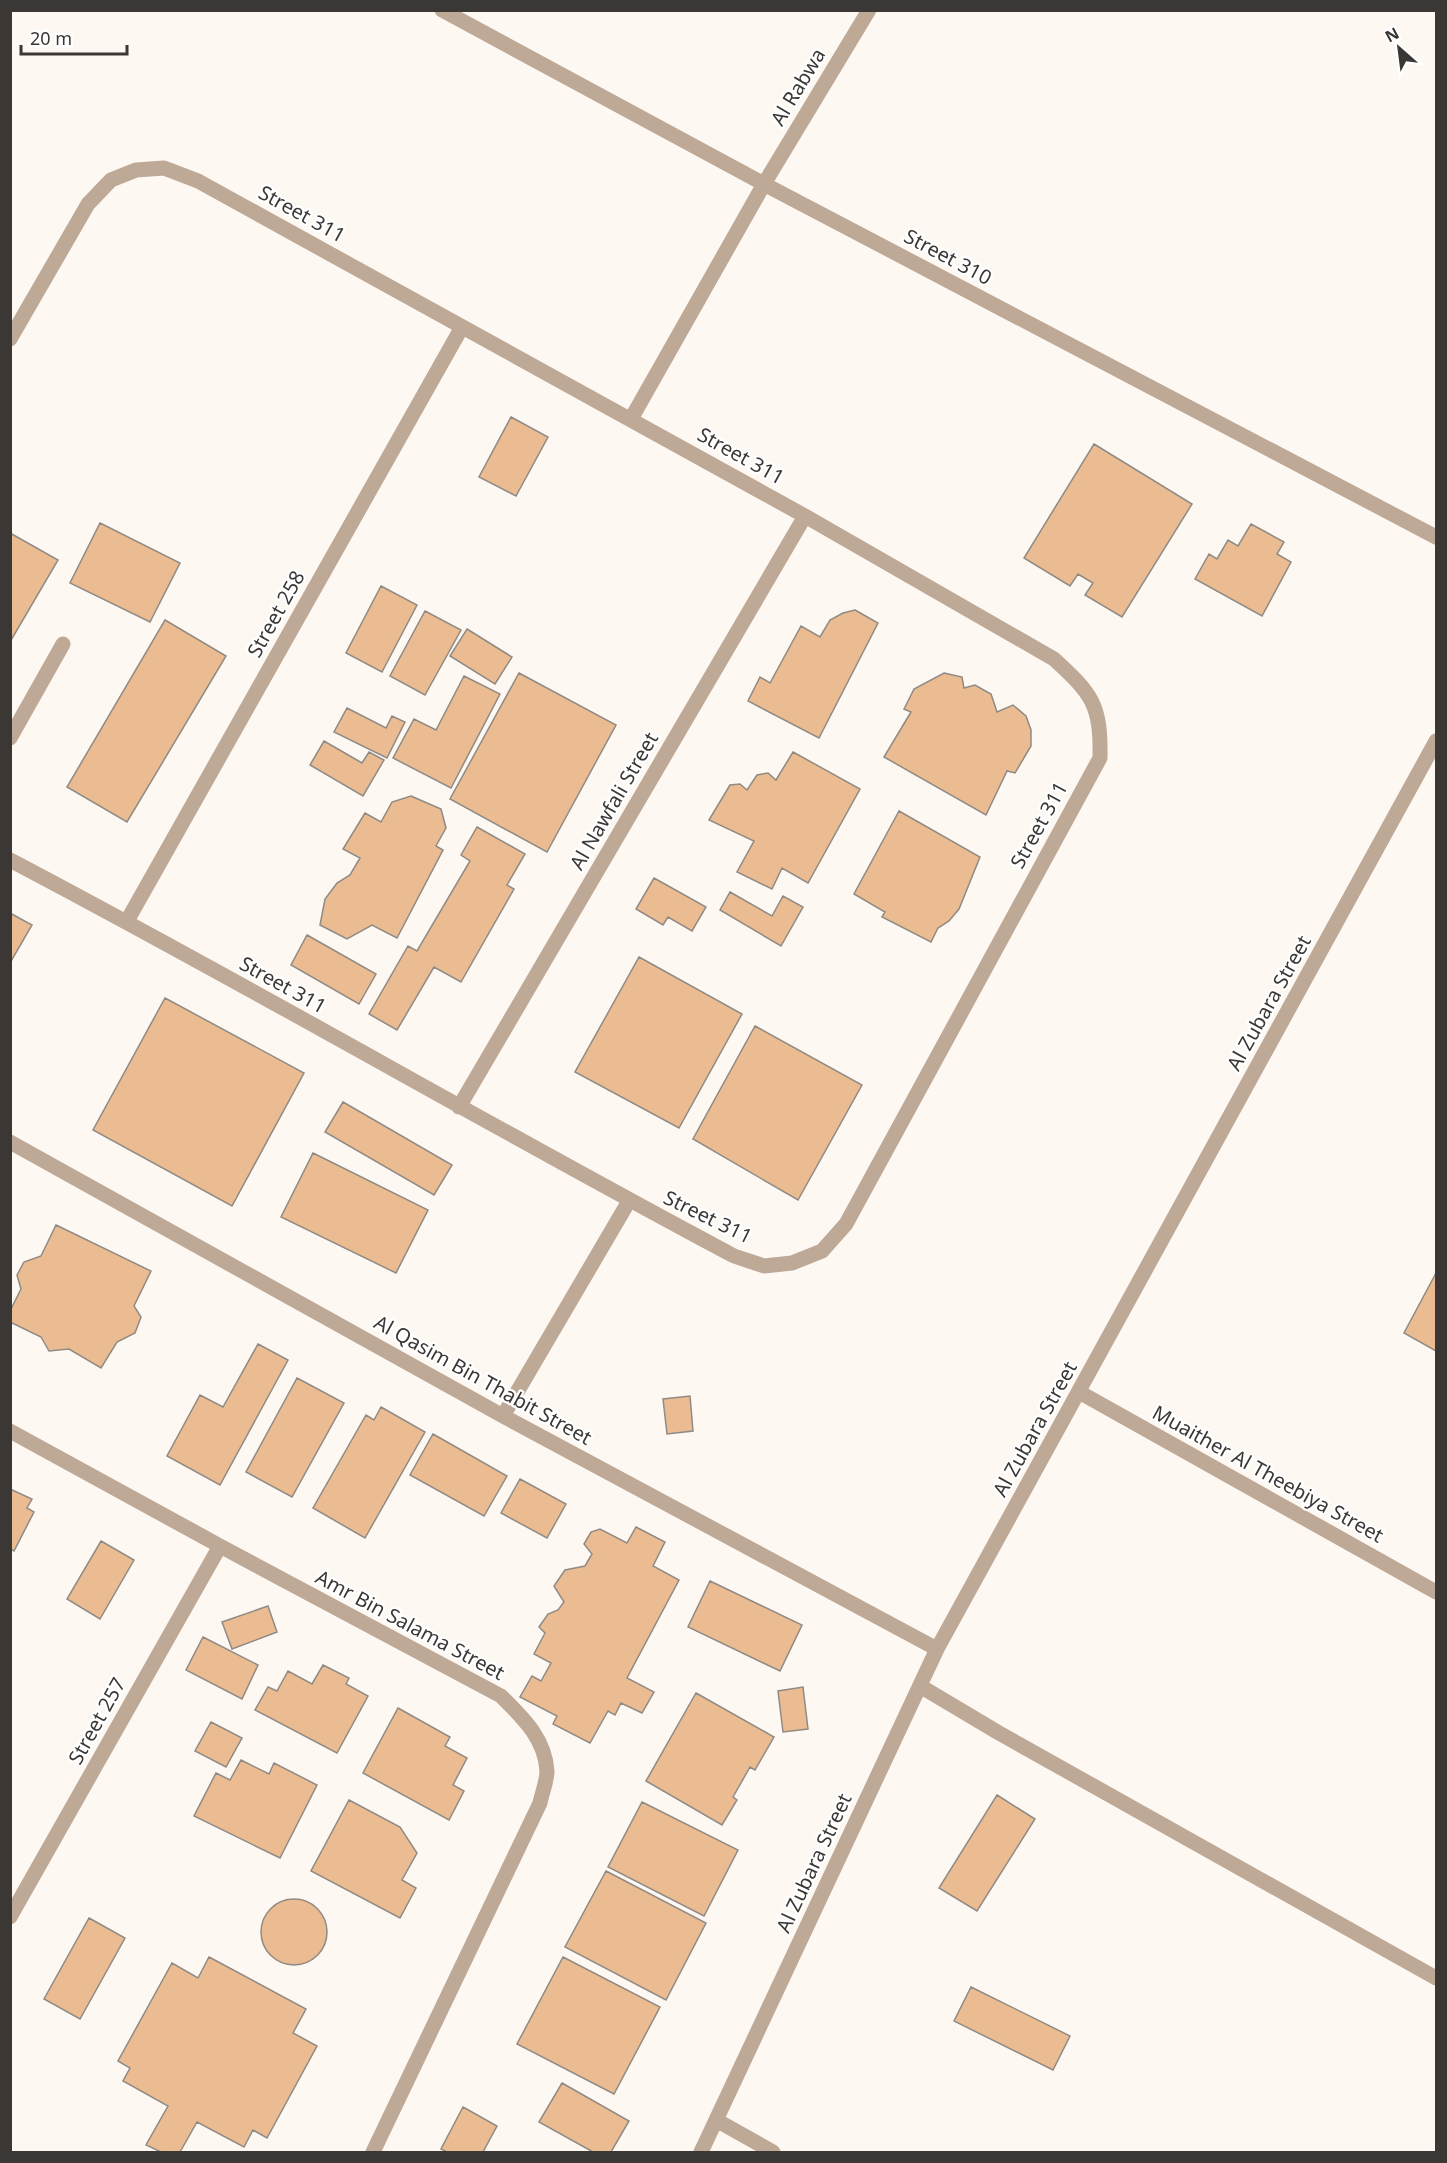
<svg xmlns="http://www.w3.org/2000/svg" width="1447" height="2163" viewBox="0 0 1447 2163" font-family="'Noto Sans',sans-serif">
<rect width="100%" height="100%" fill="#fef8f3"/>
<!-- building -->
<path fill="#ebbc91" stroke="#908a84" stroke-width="1.5" d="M511 417 548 437 516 496 479 477Z
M1094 444 1192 504 1122 617 1085 595 1093 583 1078 574 1070 586 1024 558Z
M100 523 180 563 150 622 70 583Z
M1251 524 1284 542 1277 554 1291 562 1262 616 1195 579 1209 554 1217 559 1228 540 1238 546Z
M10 533 58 560 10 642Z
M381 586 417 605 382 672 346 653Z
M855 610 878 623 819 738 748 701 760 677 770 683 801 626 820 637 830 620 843 613Z
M425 611 461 630 425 695 390 676Z
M165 620 226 656 127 822 67 787Z
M467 629 512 657 495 684 450 656Z
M519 673 616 725 547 852 450 799Z
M944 673 962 677 964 688 975 685 991 694 997 712 1013 705 1026 716 1031 730V746L1015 773 1007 771 986 815 884 757 911 712 904 709 914 689Z
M464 676 500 694 451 788 393 758 414 719 436 730Z
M347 708 386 728 392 716 405 722 387 758 334 732Z
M324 741 362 763 369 752 384 760 363 796 310 765Z
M793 752 860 789 808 883 782 868 772 889 737 872 754 841 709 820 730 785 740 784 747 790 757 775 768 773 776 780Z
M411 796 441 809 446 828 436 846 443 850 397 938 372 925 347 939 320 925 325 899 337 883 350 875 360 858 343 849 365 813 381 822 392 802Z
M899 811 980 857 959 909 949 921 938 928 931 942 882 917 885 912 854 894Z
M477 827 525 854 507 885 514 889 461 982 434 967 397 1030 369 1014 408 946 417 951 470 861 461 855Z
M654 878 706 907 692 931 668 917 663 925 636 909Z
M730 892 772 916 783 896 803 907 781 946 720 910Z
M10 913 32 925 10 963Z
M307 935 376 974 359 1004 291 965Z
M639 957 742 1014 679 1128 575 1072Z
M165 998 304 1073 232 1206 93 1130Z
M755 1026 862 1085 798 1200 693 1139Z
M343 1102 452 1165 434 1195 325 1132Z
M313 1153 428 1210 396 1273 281 1217Z
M56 1225 151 1271 134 1306 141 1317 135 1333 117 1342 101 1368 69 1349 49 1351 41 1337 10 1322V1311L21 1289 17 1275 24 1262 41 1256Z
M1436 1273V1351L1404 1333Z
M258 1344 288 1360 220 1485 167 1456 200 1395 223 1407Z
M297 1378 344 1403 292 1497 246 1472Z
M690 1396 693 1431 667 1434 663 1399Z
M381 1407 425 1432 365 1538 313 1508 366 1415 374 1420Z
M433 1434 507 1476 484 1516 410 1475Z
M520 1479 566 1504 547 1538 501 1513Z
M10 1489 32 1499 27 1508 34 1512 14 1551 10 1549Z
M636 1527 665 1542 653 1566 679 1580 627 1678 654 1692 642 1713 621 1703 615 1715 608 1711 590 1743 553 1724 557 1716 520 1697 532 1676 541 1681 551 1663 534 1654 545 1633 539 1627 548 1614 558 1610 564 1602 554 1586 565 1570 585 1566 592 1554 584 1544 591 1532 600 1529 627 1543Z
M101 1541 134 1560 100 1619 67 1599Z
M710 1581 802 1625 780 1671 688 1627Z
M268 1606 277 1632 232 1649 222 1622Z
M203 1637 258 1665 242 1699 186 1670Z
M323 1665 349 1678 346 1684 368 1696 337 1753 255 1710 268 1687 277 1691 288 1671 312 1684Z
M803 1687 808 1729 783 1732 778 1691Z
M696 1693 774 1737 755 1770 750 1767 733 1797 737 1800 722 1825 646 1781Z
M398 1708 450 1737 445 1746 467 1758 453 1785 464 1791 449 1820 363 1773Z
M211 1722 242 1738 226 1767 195 1751Z
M241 1760 269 1774 274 1763 317 1785 280 1858 194 1816 216 1773 230 1780Z
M997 1795 1035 1819 977 1911 939 1888Z
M349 1800 400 1827 417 1853 402 1880 416 1888 400 1918 311 1871Z
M642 1802 738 1850 704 1916 608 1867Z
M606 1871 706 1923 666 2000 565 1947Z
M261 1932a33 33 0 1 1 66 0a33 33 0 1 1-66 0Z
M89 1918 125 1938 80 2019 44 1999Z
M209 1957 306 2009 293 2033 317 2046 267 2138 253 2130 244 2147 197 2122 180 2152H161L146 2145 168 2106 123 2081 130 2068 118 2061 172 1963 198 1978Z
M563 1957 660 2007 614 2094 517 2044Z
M971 1987 1070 2036 1053 2070 954 2021Z
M562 2083 629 2121 611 2152H593L539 2122Z
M463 2107 497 2126 483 2152H447L441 2149Z"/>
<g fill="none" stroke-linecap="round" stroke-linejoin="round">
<!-- minor -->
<path stroke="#bea997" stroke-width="15" d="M442 10 764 184 1436 537
M10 339 88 204 111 180 136 170 164 168 198 181 805 516 1054 659C1092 694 1101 704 1100 758L846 1224 822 1251 792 1263 764 1266 734 1256C491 1127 254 988 10 860
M631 419 764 184 869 10
M10 738 63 644
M127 921 462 327
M459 1107 805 516
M10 1142 503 1416 937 1649
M1079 1392 1436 1592
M503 1416 629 1201
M10 1431 220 1546 501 1696C522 1717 545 1738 547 1771 547 1781 542 1793 540 1803L373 2152
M920 1686 999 1733 1436 1978
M10 1917 220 1546
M716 2120 773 2152
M701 2152 937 1649 1436 741"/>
</g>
<g text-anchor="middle" stroke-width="4.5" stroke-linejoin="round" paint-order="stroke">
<!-- street labels -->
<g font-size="20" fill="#3a3735" stroke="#fff">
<text transform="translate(798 87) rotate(-59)" y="7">Al Rabwa</text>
<text transform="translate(302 214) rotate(29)" y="7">Street 311</text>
<text transform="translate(948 257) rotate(28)" y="7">Street 310</text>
<text transform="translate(741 456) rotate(29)" y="7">Street 311</text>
<text transform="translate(276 614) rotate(-61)" y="7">Street 258</text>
<text transform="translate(614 801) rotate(-60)" y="7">Al Nawfali Street</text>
<text transform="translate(1039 825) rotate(-61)" y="7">Street 311</text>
<text transform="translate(283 985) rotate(29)" y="7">Street 311</text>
<text transform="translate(1269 1003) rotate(-61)" y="7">Al Zubara Street</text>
<text transform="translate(708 1217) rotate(26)" y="7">Street 311</text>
<text transform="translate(483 1380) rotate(29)" y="7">Al Qasim Bin Thabit Street</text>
<text transform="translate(1035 1429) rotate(-61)" y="7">Al Zubara Street</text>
<text transform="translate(1268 1474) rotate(29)" y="7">Muaither Al Theebiya Street</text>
<text transform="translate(410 1625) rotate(28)" y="7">Amr Bin Salama Street</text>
<text transform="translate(97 1721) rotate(-61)" y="7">Street 257</text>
<text transform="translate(814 1863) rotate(-65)" y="7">Al Zubara Street</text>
</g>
</g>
<!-- border -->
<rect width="1447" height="2163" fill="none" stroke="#3a3735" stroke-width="24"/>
<!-- north arrow -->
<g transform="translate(1399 48) rotate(332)" stroke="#ffffff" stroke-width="4.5" paint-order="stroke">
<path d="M0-4.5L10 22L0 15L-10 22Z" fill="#3a3735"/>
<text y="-9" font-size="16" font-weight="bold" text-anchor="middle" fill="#3a3735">N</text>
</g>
<!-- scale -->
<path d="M21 45v9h106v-9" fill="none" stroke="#3a3735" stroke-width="3"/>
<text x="30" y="45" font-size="18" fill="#3a3735" stroke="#ffffff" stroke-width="4.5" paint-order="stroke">20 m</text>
</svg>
